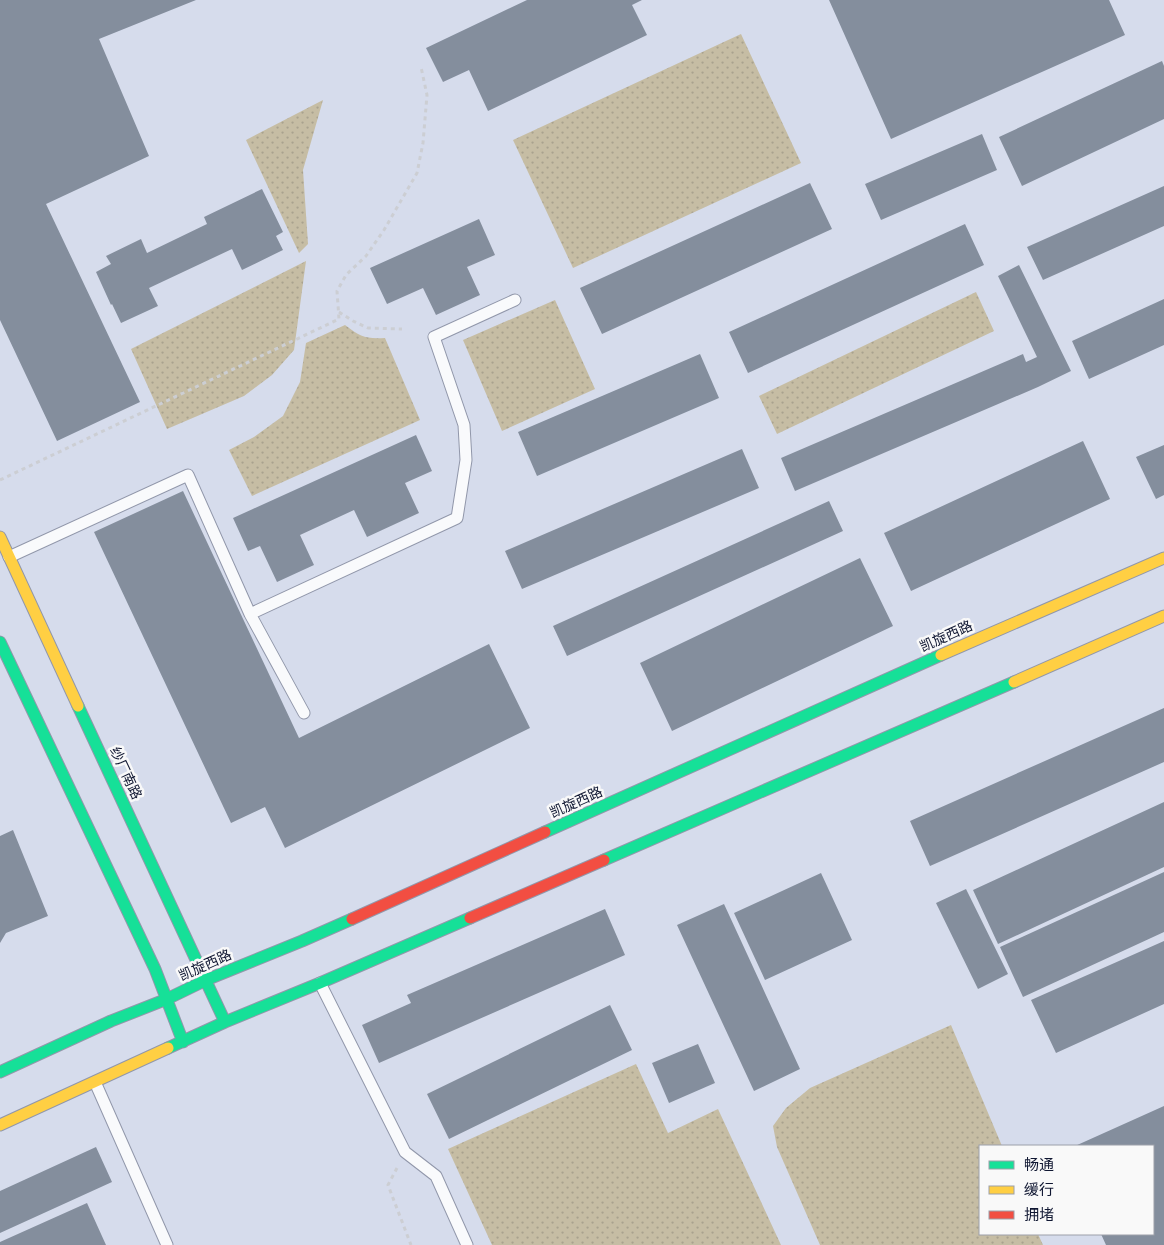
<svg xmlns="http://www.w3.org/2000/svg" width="1164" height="1245" viewBox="0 0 1164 1245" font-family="Inter,'Noto Sans SC',sans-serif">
<defs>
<pattern id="grass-dots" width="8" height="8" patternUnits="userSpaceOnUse" patternTransform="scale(1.25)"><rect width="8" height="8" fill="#c6bda4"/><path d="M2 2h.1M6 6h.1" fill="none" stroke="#a9a28e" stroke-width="1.8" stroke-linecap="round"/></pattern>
</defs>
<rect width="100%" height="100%" fill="#d6dcec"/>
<!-- grass -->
<path fill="url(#grass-dots)" d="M741 34 801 163 573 268 513 140Z
M323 100 303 170 308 244 299 253 246 140Z
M306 261 294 350 272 375 244 396 167 429 131 349Z
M976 292 994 331 777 434 759 396Z
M555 300 595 389 502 431 463 340Z
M345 325C361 337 365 339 385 338L420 420 252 496 229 450 254 437 283 416 300 382 306 343Z
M951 1025 1002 1146H980V1234H1038L1043 1245H820L777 1147 773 1126 786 1108 810 1088Z
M636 1064 668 1133 718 1109 781 1245H492L448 1149Z"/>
<!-- building -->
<path fill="#848e9d" d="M0 0H196L99 39 149 156 46 204 140 402 57 441 0 320Z
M527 0H642L632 5 647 35 488 111 469 70 443 82 426 48Z
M829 0H1109L1125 35 891 139Z
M1162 61 1164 66V119L1022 186 999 137Z
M982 134 997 170 881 220 865 184Z
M810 183 832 229 602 334 580 288Z
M1164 186V226L1043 280 1027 247Z
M262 189 283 232 276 236 283 250 242 270 232 249 149 288 158 306 121 323 112 304 111 305 96 272 111 264 106 256 141 239 147 253 207 224 204 217Z
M479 219 495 255 467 267 480 295 436 315 423 288 387 304 370 268Z
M965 224 984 265 748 373 729 332Z
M1019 265 1071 371 1038 387 795 491 781 458 1023 354 1026 362 1037 357 998 276Z
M1164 299V345L1089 379 1072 341Z
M700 354 719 398 537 476 518 432Z
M416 435 432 471 405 483 419 513 367 537 354 510 300 535 314 565 277 582 260 546 248 551 233 518Z
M1083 441 1110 499 911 591 884 533Z
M1164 445V495L1156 499 1136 457Z
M742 449 759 488 522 589 505 551Z
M183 491 299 738 489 644 530 728 285 848 265 807 231 823 94 532Z
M829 501 843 531 567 656 553 626Z
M860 558 893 626 672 731 640 663Z
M1164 708V762L930 866 910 821Z
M1164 802V867L998 944 973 890Z
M13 830 48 916 6 933 0 943V836Z
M1164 872V932L1023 997 1000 947Z
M821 873 852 940 765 980 734 913Z
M966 889 1008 974 978 989 936 903Z
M724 904 800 1069 754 1091 677 925Z
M605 909 625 955 379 1063 362 1025 411 1003 407 995Z
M1164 941V1004L1056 1053 1031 1000Z
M610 1005 632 1050 449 1139 427 1094Z
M698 1044 715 1083 669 1103 652 1063Z
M1164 1106V1245H1106L1101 1234H1153V1146H1075Z
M96 1147 112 1182 0 1233V1191Z
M87 1203 106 1245H0V1242Z"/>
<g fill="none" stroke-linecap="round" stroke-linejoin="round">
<defs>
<path id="lane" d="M9 557 188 475 250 614 304 713
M250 614 457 518 466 460 464 425 434 337 515 300
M320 983 405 1152 436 1176 467 1245
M95 1082 167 1245"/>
<path id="fast" d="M0 642 155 969 183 1042
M78 706 225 1022
M545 832 941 655
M604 860 1014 682
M168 1048 225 1022 320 983 470 918
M0 1072 111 1021 167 999 206 980 302 941 352 919"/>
<path id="slow" d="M0 537 78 706
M941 655 1164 558
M1014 682 1164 616
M0 1125 168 1048"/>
<path id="jam" d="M470 918 604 860
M352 919 545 832"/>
</defs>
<!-- lane casing -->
<use href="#lane" stroke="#9197aa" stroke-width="13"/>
<!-- fast casing -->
<use href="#fast" stroke="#9197aa" stroke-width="13"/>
<!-- slow casing -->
<use href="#slow" stroke="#9197aa" stroke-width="13"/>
<!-- jam casing -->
<use href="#jam" stroke="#9197aa" stroke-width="13"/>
<!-- path -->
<path stroke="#ccced3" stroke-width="3" stroke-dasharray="4 4" stroke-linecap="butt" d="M339 312 353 321 368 328 402 329
M0 480 339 319 337 291 346 275 366 256 384 230 417 173 423 143 427 95 421 67
M397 1168 388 1185 411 1245"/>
<!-- lane -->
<use href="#lane" stroke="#f9fafc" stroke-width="11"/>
<!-- fast -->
<use href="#fast" stroke="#16e098" stroke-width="11"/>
<!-- slow -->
<use href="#slow" stroke="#ffcf43" stroke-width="11"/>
<!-- jam -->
<use href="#jam" stroke="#f24e42" stroke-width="11"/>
</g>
<g text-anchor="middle" stroke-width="5" stroke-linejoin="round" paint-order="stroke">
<!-- street labels -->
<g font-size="14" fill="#101732" stroke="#f9f9f9">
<text transform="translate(946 636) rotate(-24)" y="5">凯旋西路</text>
<text transform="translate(126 773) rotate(65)" y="5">纱厂南路</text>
<text transform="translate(576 802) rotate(-24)" y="5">凯旋西路</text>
<text transform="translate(205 965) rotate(-24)" y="5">凯旋西路</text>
</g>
</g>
<!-- legend -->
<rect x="979" y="1145" width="175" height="90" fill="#f9f9f9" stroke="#9c9fa9"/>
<rect x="989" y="1161" width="25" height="8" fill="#16e098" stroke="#9c9fa9"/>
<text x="1024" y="1170" font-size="15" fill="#101732">畅通</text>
<rect x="989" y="1186" width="25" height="8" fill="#ffcf43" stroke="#9c9fa9"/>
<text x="1024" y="1195" font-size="15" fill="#101732">缓行</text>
<rect x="989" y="1211" width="25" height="8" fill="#f24e42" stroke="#9c9fa9"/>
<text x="1024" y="1220" font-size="15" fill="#101732">拥堵</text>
</svg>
